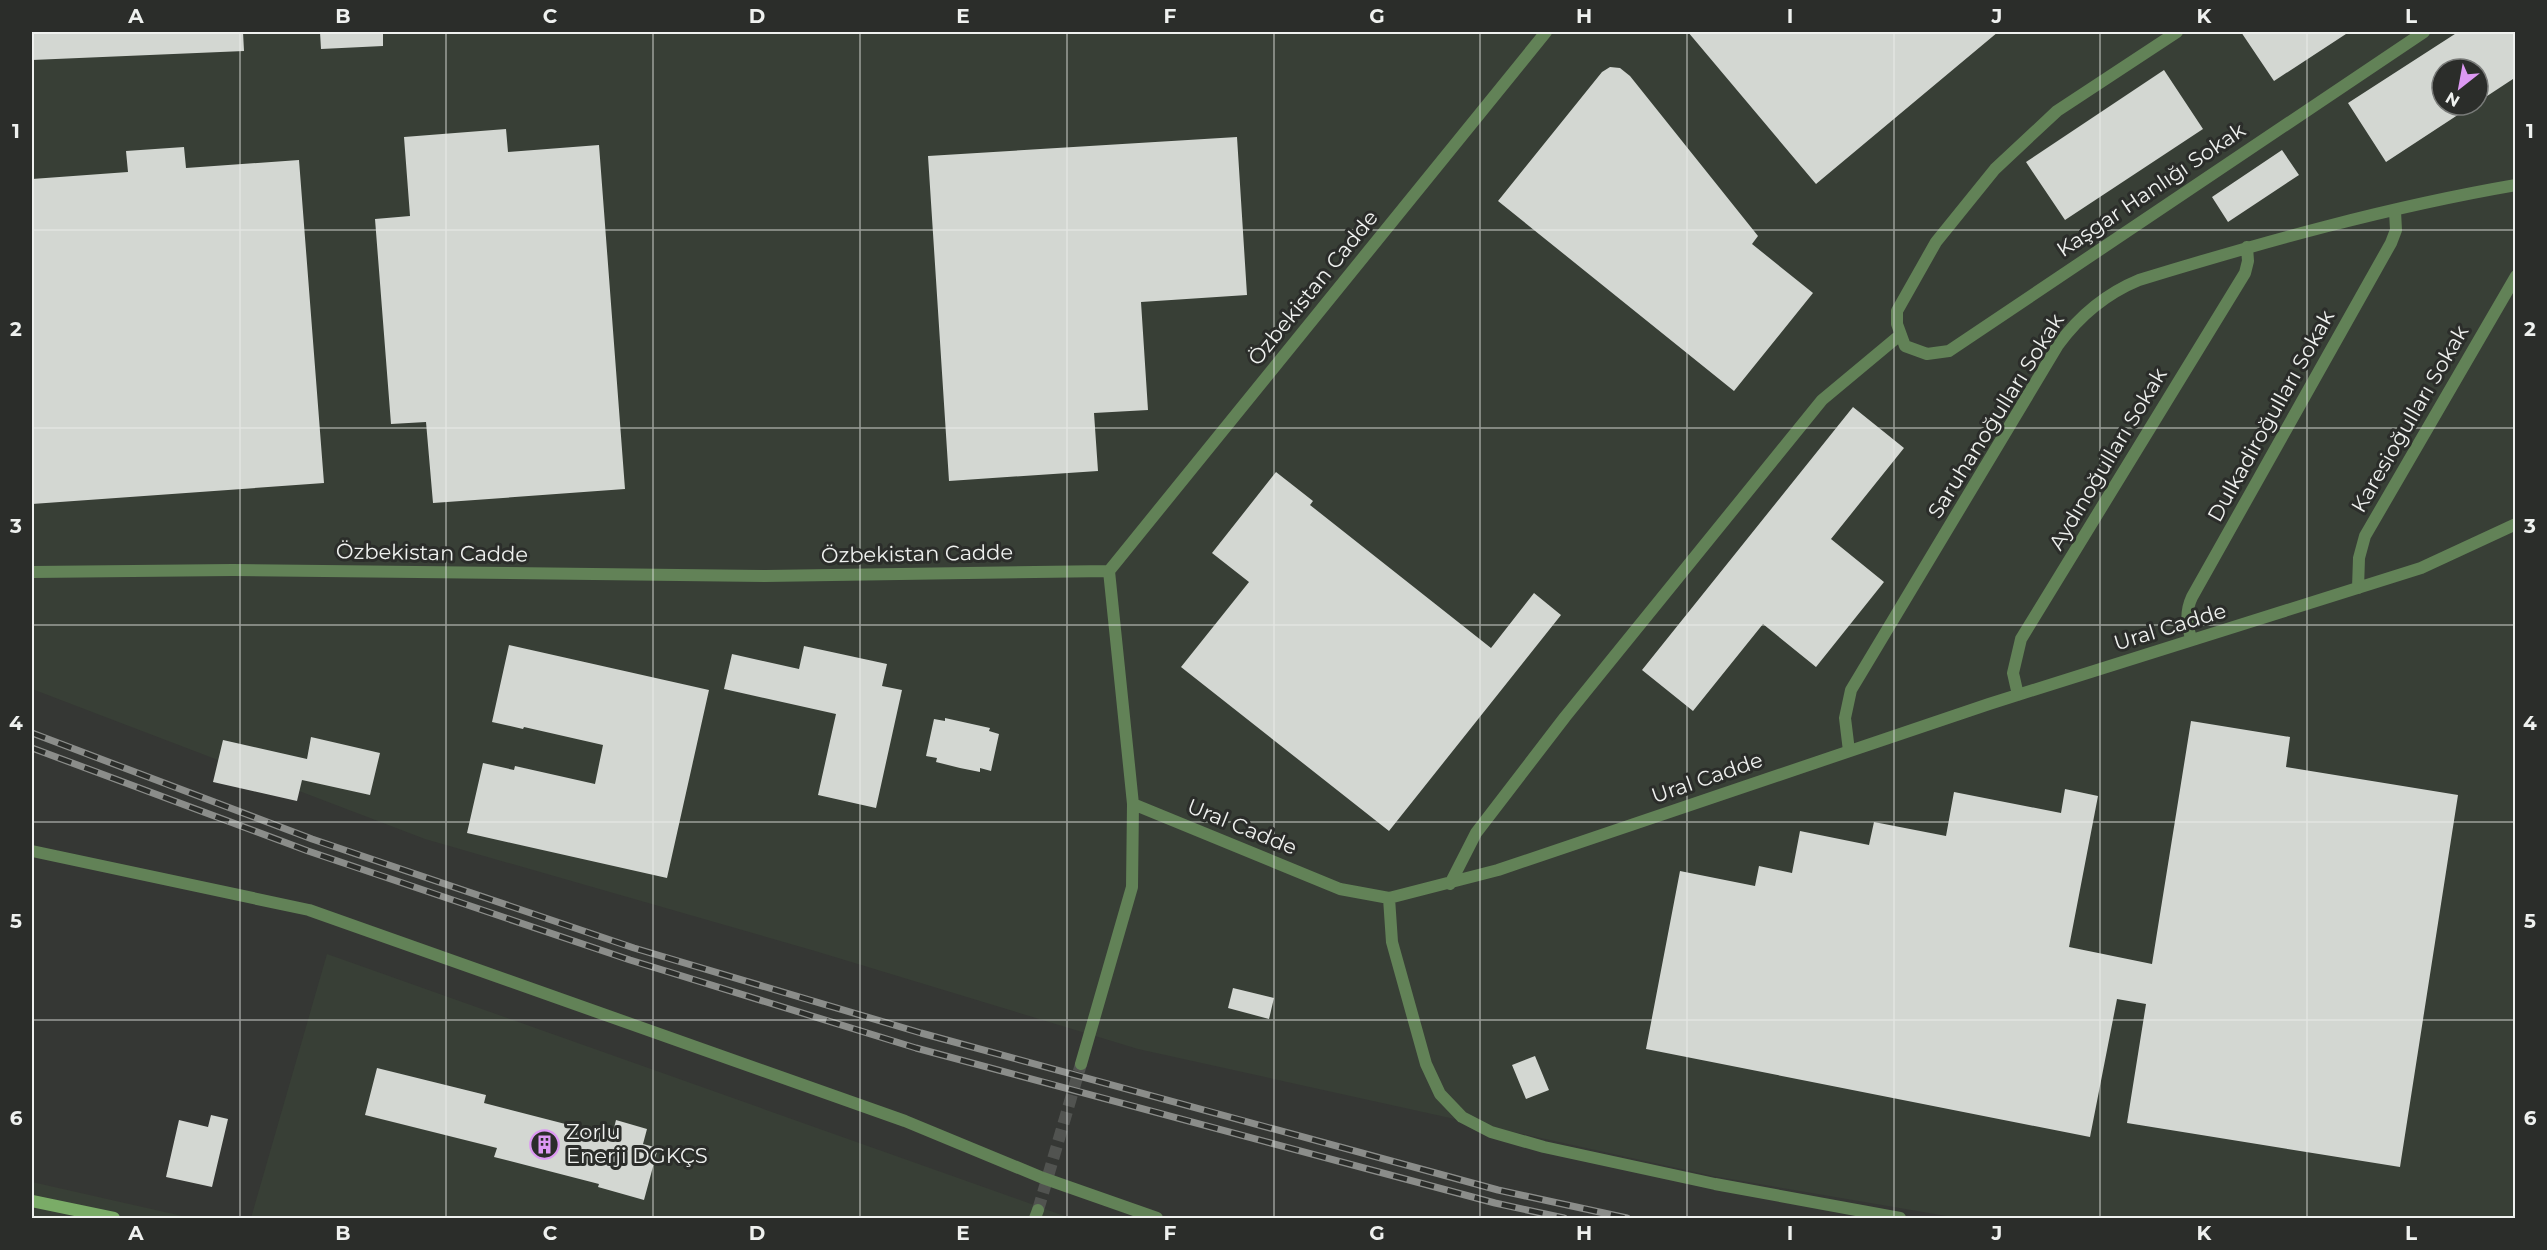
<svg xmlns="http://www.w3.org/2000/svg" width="2547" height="1250" viewBox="0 0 2547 1250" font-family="Montserrat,sans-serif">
<rect width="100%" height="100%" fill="#353734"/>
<!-- built -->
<path fill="#383f36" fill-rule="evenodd" d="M32 32H2515V1218H1958L1713 1176 1138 1049 815 951 425 839 32 689ZM2442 69H2478V105H2442Z
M327 954 1006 1195 1070 1218H251Z
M32 1182 191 1218H32Z"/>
<!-- building -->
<path fill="#d3d7d2" d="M32 32H243L244 51 32 60Z
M320 32H383V46L321 49Z
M1688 32H1998L1816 184Z
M2241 32H2349L2274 81Z
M2458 32H2516V77L2478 102V69H2442V105H2473L2386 162 2348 103Z
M1610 67 1620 68 1630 76 1758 236 1752 244 1813 293 1734 391 1498 201 1602 72Z
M2164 70 2203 129 2065 220 2026 162Z
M506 129 508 152 599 145 625 489 433 503 426 422 391 424 375 219 410 216 404 137Z
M1237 137 1247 295 1141 302 1148 410 1094 413 1098 471 949 481 928 156Z
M184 147 186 168 299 160 324 483 32 504V179L128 172 126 151Z
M2282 150 2299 175 2228 222 2212 197Z
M1853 407 1904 448 1831 539 1884 582 1816 667 1763 624 1693 711 1642 670Z
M1276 472 1313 501 1310 505 1491 648 1534 593 1561 615 1389 831 1181 667 1249 582 1212 553Z
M509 645 709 690 667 878 467 833 483 763 514 770 515 766 595 784 603 745 524 727 523 729 492 722Z
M804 646 887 664 882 686 902 690 876 808 818 795 836 714 724 689 732 654 799 669Z
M945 718 990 728 989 731 999 734 991 771 980 768V772L960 768 936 762 937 758 926 756 934 719 945 721Z
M2191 721 2290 737 2286 767 2458 795 2400 1167 2127 1123 2146 1004 2117 999 2090 1137 1646 1049 1680 871 1755 886 1759 866 1792 873 1800 831 1869 845 1874 822 1946 836 1954 792 2061 813 2065 789 2098 796 2069 947 2152 964Z
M311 737 380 753 370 795 302 780 297 801 213 782 223 740 307 759Z
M1233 988 1274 998 1269 1019 1228 1008Z
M1535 1056 1549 1090 1526 1099 1512 1065Z
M377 1068 486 1095 484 1103 612 1136 616 1120 647 1129 643 1144 658 1148 644 1200 598 1187 599 1184 494 1157 497 1148 365 1115Z
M211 1115 228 1119 212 1187 166 1177 179 1120 208 1127Z"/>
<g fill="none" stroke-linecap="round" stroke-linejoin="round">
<!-- street-tunnel -->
<path stroke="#515350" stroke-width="12" stroke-dasharray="12 6" stroke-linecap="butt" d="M1038 1210 1081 1064"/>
<!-- street -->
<path stroke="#628257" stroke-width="12" d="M2177 32 2057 111 1995 169 1936 242 1897 311V324L1905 346 1927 354 1949 351 2424 32
M1109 571 1133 804 1340 889 1389 898 1498 870 1989 704 2421 568 2516 524
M32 572 233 570 765 576 1109 571 1546 32
M2358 588 2359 558 2365 536 2516 276
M2192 640C2186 625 2185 612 2192 597L2391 243 2396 230 2395 211
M2018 695 2013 673 2021 639 2245 273 2248 261 2247 247
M1849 751 1845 718 1851 690 2058 345C2080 315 2105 294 2139 280 2263 242 2388 207 2516 185
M32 851 309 910 905 1121 1043 1178 1157 1218
M1450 884 1476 833 1565 717 1822 400 1900 335
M1389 898 1392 942 1426 1064 1440 1094 1462 1117 1491 1132 1544 1147 1715 1184 1900 1218
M1081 1064 1132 887 1133 804
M1035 1218 1038 1210"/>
<!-- secondary -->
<path stroke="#7aac67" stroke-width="12" d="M32 1201 114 1218"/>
<defs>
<path id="rail" d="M32 733 312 839 634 948 921 1033 1498 1190 1627 1218
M32 748 308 851 630 960 916 1048 1495 1203 1564 1218"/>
</defs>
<!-- rail casing -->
<use href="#rail" stroke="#8b8d8a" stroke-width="7"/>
<!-- rail -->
<use href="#rail" stroke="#2b2d2a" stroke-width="4.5" stroke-dasharray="14" stroke-linecap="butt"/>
</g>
<!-- grid -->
<path fill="none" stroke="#eff1ef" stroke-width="1.5" stroke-opacity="0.55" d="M240 32V1218M446 32V1218M653 32V1218M860 32V1218M1067 32V1218M1274 32V1218M1480 32V1218M1687 32V1218M1894 32V1218M2100 32V1218M2307 32V1218M32 230H2516M32 428H2516M32 625H2516M32 822H2516M32 1020H2516"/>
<!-- icons -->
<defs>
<symbol id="building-ring" viewBox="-11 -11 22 22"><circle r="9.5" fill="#2b2d2a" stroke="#dd99f3" stroke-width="1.5"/><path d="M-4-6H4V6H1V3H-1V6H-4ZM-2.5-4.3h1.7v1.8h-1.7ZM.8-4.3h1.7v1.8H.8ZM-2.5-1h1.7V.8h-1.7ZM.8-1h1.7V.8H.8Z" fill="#dd99f3"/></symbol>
</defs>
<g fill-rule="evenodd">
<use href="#building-ring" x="528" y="1128" width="33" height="33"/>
</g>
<g text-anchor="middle" stroke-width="6" stroke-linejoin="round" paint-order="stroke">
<!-- street labels -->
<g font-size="21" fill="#eff1ef" stroke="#2b2d2a">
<text transform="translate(2151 190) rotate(-34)" y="7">Kaşgar Hanlığı Sokak</text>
<text transform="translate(1313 288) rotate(-51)" y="7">Özbekistan Cadde</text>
<text transform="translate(1996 416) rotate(-58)" y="7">Saruhanoğulları Sokak</text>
<text transform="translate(2271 416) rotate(-61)" y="7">Dulkadiroğulları Sokak</text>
<text transform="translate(2410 419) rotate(-60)" y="7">Karesioğulları Sokak</text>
<text transform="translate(2108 459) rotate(-59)" y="7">Aydınoğulları Sokak</text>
<text transform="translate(432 553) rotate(1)" y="7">Özbekistan Cadde</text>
<text transform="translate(917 554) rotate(-1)" y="7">Özbekistan Cadde</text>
<text transform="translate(2170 627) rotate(-17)" y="7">Ural Cadde</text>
<text transform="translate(1707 778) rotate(-19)" y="7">Ural Cadde</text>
<text transform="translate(1242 827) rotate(22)" y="7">Ural Cadde</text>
</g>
<!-- poi labels -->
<g font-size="21" fill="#eff1ef" stroke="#2b2d2a" text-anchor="start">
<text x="566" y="1139">Zorlu<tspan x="566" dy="24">Enerji DGKÇS</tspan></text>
</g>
</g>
<!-- border -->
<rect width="2547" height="1250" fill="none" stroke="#2b2d2a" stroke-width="66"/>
<!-- north arrow -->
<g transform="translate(2460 87) rotate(211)"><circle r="28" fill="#2b2d2a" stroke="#797b79" stroke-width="1.5"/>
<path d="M0-4.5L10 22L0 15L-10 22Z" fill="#dd99f3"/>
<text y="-9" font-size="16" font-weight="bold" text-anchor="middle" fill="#eff1ef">N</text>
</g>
<rect x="33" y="33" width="2481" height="1184" fill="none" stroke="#eff1ef" stroke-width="2"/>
<g font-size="20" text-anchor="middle" font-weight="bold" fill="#eff1ef">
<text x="136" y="23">A</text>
<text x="343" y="23">B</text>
<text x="550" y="23">C</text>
<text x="757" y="23">D</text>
<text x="963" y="23">E</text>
<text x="1170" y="23">F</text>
<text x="1377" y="23">G</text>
<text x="1584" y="23">H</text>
<text x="1790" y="23">I</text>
<text x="1997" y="23">J</text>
<text x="2204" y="23">K</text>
<text x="2411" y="23">L</text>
<text x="16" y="138">1</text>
<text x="2530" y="138">1</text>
<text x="16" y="336">2</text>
<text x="2530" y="336">2</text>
<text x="16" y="533">3</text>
<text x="2530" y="533">3</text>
<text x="16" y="730">4</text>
<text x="2530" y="730">4</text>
<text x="16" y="928">5</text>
<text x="2530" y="928">5</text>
<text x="16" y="1125">6</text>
<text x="2530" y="1125">6</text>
<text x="136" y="1240">A</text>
<text x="343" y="1240">B</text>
<text x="550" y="1240">C</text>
<text x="757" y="1240">D</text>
<text x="963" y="1240">E</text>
<text x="1170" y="1240">F</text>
<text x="1377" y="1240">G</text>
<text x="1584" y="1240">H</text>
<text x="1790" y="1240">I</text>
<text x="1997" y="1240">J</text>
<text x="2204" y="1240">K</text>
<text x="2411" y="1240">L</text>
</g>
</svg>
